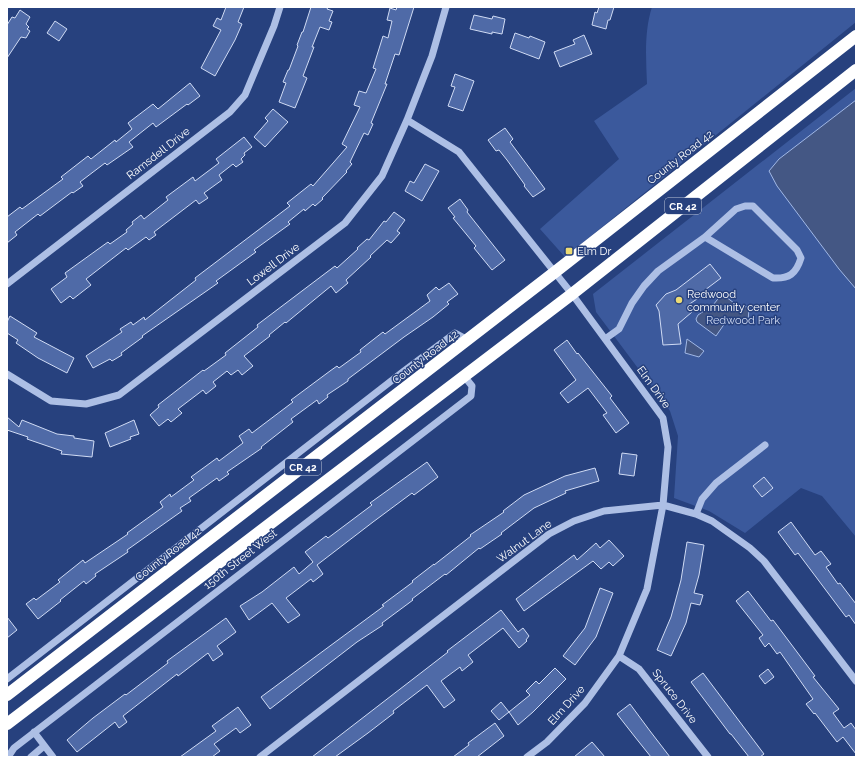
<svg xmlns="http://www.w3.org/2000/svg" width="863" height="764" viewBox="0 0 863 764" font-family="Raleway,sans-serif">
<rect width="100%" height="100%" fill="#27417e"/>
<!-- green -->
<path fill="#3b599c" d="M652 7H856V22L565 257 540 229 619 159 594 121 647 84C646 58 644 32 652 7Z
M856 88V537L822 496 801 488 745 533 709 511 674 498 678 436 670 411 596 312 593 294Z"/>
<!-- water -->
<path fill="#445784" stroke="#a1b8e6" d="M856 100V289L839 269 777 186 769 171 779 159Z
M722 294 738 306 749 307 748 323H725L716 336 697 322 696 319 698 315 713 305Z
M687 339 704 351 699 357 685 353Z"/>
<!-- building -->
<path fill="#4f6aa7" stroke="#d0dbf4" d="M226 7H244L238 22 242 24 235 40 215 76 201 68 221 30 213 26 217 18 221 20Z
M311 7H328L327 9 333 11 329 21 332 22 329 30 320 27 312 47H314L303 76 307 78 295 108 279 102 286 83 283 82 288 70H289L298 46 297 45 302 32H303Z
M397 7H414L399 55 395 54 385 84H387L371 123 373 124 368 135 364 133 350 162 352 164 346 171 347 172 322 198 323 199 315 206 313 204 305 211 304 209 288 222 290 224 254 250 256 252 216 281 218 283 142 336 143 337 121 353 122 355 112 361 110 359 93 368 86 356 122 332 120 329 131 322 133 325 144 317 145 320 196 280 195 278 290 206 287 203 311 184 313 186 347 147 342 144 360 107 354 105 359 91 366 93 376 69 373 68 383 36 388 38 392 21 387 20 390 8 396 10Z
M599 7H614L610 20H608L606 29 592 25 595 12 597 13Z
M20 10 30 17 26 24 29 27 27 29 30 31 26 38 21 37 7 58V25L12 17 15 18Z
M474 15 492 19 493 16 505 19 502 34 492 32V34L470 29Z
M55 21 67 29 59 41 47 33Z
M515 33 529 38 530 36 545 42 539 59 510 48Z
M584 35 592 54 560 67 554 52 575 44 573 40Z
M455 74 474 81 463 111 448 106 455 87 451 86Z
M190 83 200 96 188 105 187 104 156 127 153 123 129 142 133 147 107 165 105 163 80 182 83 186 73 193 72 192 40 216 38 214 15 232 17 235 7 243V217L20 207 22 209 63 179 61 177 88 156 91 159 115 140 116 142 132 129 128 123 153 104 158 109Z
M273 109 288 122 265 147 254 137 268 121 265 118Z
M505 128 513 139 510 142 545 189 533 197 524 186 525 185 507 160 499 150 496 151 488 140Z
M244 137 252 147 244 153 245 155 241 159 243 162 236 167 233 164 219 175 222 180 204 193 208 198 199 204 196 200 154 232 156 235 149 240 146 237 128 250 126 248 86 279 91 285 73 299 70 296 61 303 51 289 67 277 65 273 108 242 110 244 127 232 126 230 133 224 132 222 141 215 144 219 168 200 166 197 193 177 195 181 219 163 216 159Z
M425 164 439 171 422 201 405 191 410 181 414 183Z
M460 199 468 210 467 212 505 260 492 270 474 248 476 246 453 218 455 217 448 208Z
M394 212 405 220 397 231 400 233 391 243 387 240 370 256 371 257 346 280 348 283 336 293 331 286 286 323 285 322 269 335 270 336 244 356 253 366 242 375 238 370 231 375 227 371 213 382 216 386 206 394 203 390 178 409 182 413 171 422 168 419 159 426 150 415 159 407 158 405 203 370 204 371 226 355 225 353 258 327 257 325 335 266 337 268 358 249 357 248 367 239 369 240 384 221 386 222Z
M710 264 721 278 705 290 706 293 688 305 692 312 678 324 681 344 663 345 659 311 656 305 666 294 676 290Z
M449 283 458 294 447 302 449 304 433 317 404 337 348 379V381L327 395 328 397 319 404 317 400 291 419 293 422 261 447 262 448 227 472 229 474 219 481 217 478 189 498 191 501 180 508 182 511 127 550 128 552 95 574 96 576 86 584 84 581 60 600 61 601 38 619 26 604 34 598 36 600 60 582 58 580 83 560 85 563 128 534 127 533 163 507 160 502 170 494 171 497 194 480 191 477 217 458 219 461 243 443 239 436 249 429 252 433 293 402 291 400 330 371 337 366 339 368 361 352 360 350 383 332 385 334 430 301 427 295 436 287 439 290Z
M10 316 37 333 34 337 74 358 67 373 38 358 16 343 18 340 7 333V322Z
M567 340 577 354 578 353 612 396 610 398 629 423 616 433 603 415 607 413 588 388 568 403 560 393 576 380 554 350Z
M7 417 19 427 22 420 57 434 74 436V438L94 441 92 457 61 454 62 451 27 439 28 437 7 430Z
M134 420 139 434 130 437 131 439 110 447 105 433Z
M622 453 637 455 634 476 619 474Z
M427 462 438 477 414 495 412 493 373 522 317 565 323 574 313 582 311 579 286 598 300 615 288 623 272 603 249 620 240 606 262 592 294 567 299 574 313 562 305 552 326 536 328 538 372 505 370 503Z
M595 468 599 481 565 491 566 493 534 508 501 533 502 534 480 549 479 548 446 575 445 574 412 599 413 600 382 623 383 625 357 642 270 709 261 697 384 606 382 605 413 582 412 581 434 564V565L471 536 470 535 504 512 503 511 524 495 565 476Z
M764 477 773 488 762 497 753 486Z
M791 522 815 555 821 551 831 564 826 567 838 584 840 583 856 604V625L849 615 846 617 798 553 795 555 778 532Z
M609 540 624 556 613 566 609 562 601 569 593 561 524 611 516 599 574 555 577 560 596 543 600 548Z
M687 542 704 545 699 575 694 593 703 595 700 605 691 603 686 623 671 656 657 650 671 617 681 580Z
M600 588 613 593 596 637 575 665 563 656 585 628Z
M748 591 771 621 773 620 815 676 813 677 839 709 833 713 844 728 851 723 856 730V754L843 737 837 742 815 713 814 714 806 704 813 699 780 652 777 654 769 643 765 647 759 638 763 635 736 601Z
M501 610 518 632 523 628 529 636 526 640 527 641 519 648 503 628 468 655 473 662 462 671 460 667 441 681 455 700 444 708 427 685 393 711 394 713 368 733 335 757H312L448 652 447 651Z
M7 617 17 630 7 638Z
M226 618 236 632 217 646 223 654 213 661 208 653 178 676 177 674 123 716 127 722 119 728 115 722 77 752 67 740 93 718 125 694 126 695 168 663 167 661Z
M555 668 566 679 533 712 518 725 509 712 499 720 491 711 501 702 509 712 530 695 526 691 536 681 539 684Z
M768 669 774 677 765 684 759 676Z
M703 673 764 754 760 757H749L731 734H730L691 682Z
M630 704 650 731 670 757H651L635 737 617 714Z
M238 707 251 725 240 733 236 728 214 744 220 751 212 757H180L216 731 212 726Z
M495 723 504 736 477 757H453L469 745 468 743Z
M592 742 605 757H574Z"/>
<g fill="none" stroke-linecap="round" stroke-linejoin="round">
<!-- minor -->
<path stroke="#adbfe5" stroke-width="7" d="M407 120 459 152 572 294 663 418 668 447 663 505 647 589 619 656 585 703 547 742 527 757
M7 284 230 112 245 95 274 26 280 7
M605 339 619 329 632 303 644 286 658 271 705 237 773 278C789 279 796 274 801 258L797 250 753 206H745L736 209 705 237
M7 374 51 401 86 404 119 395 345 223 382 176 407 120 432 56 446 7
M696 514 702 499 716 483 765 445
M619 656 639 669 708 757
M7 679 404 371 455 333 468 340
M34 732 53 757
M8 757 14 748 471 396 472 386 464 376
M31 757 44 746
M260 757 549 534 574 521 604 511 663 505 696 514 712 521 750 548 764 561 856 681"/>
<!-- highway -->
<path stroke="#fff" stroke-width="12" d="M7 695 555 272 856 36
M7 724 572 294 856 70"/>
</g>
<!-- markers -->
<g fill="#eddb73" stroke="#27417e" stroke-width="1.5">
<rect x="565" y="247" width="8" height="8" rx="2"/>
<circle cx="679" cy="300" r="4"/>
</g>
<g text-anchor="middle" stroke-width="3" stroke-linejoin="round" paint-order="stroke">
<!-- shield labels -->
<g fill="#27417e" stroke="#bec6d8" stroke-width="1">
<rect x="665" y="198" width="36" height="16" rx="3"/>
<rect x="285" y="459" width="36" height="16" rx="3"/>
</g>
<g font-size="10" font-weight="bold" fill="#fff">
<text x="683" y="210">CR 42</text>
<text x="303" y="471">CR 42</text>
</g>
<!-- street labels -->
<g font-size="11" fill="#fff" stroke="#27417e">
<text transform="translate(158 153) rotate(-38)" y="4">Ramsdell Drive</text>
<text transform="translate(680 157) rotate(-38)" y="4">County Road 42</text>
<text transform="translate(273 264) rotate(-37)" y="4">Lowell Drive</text>
<text transform="translate(425 357) rotate(-38)" y="4">County Road 42</text>
<text transform="translate(654 387) rotate(54)" y="4">Elm Drive</text>
<text transform="translate(524 541) rotate(-36)" y="4">Walnut Lane</text>
<text transform="translate(168 554) rotate(-38)" y="4">County Road 42</text>
<text transform="translate(240 559) rotate(-38)" y="4">150th Street West</text>
<text transform="translate(675 696) rotate(52)" y="4">Spruce Drive</text>
<text transform="translate(566 705) rotate(-48)" y="4">Elm Drive</text>
</g>
<!-- poi labels -->
<g font-size="11" fill="#fff" stroke="#27417e" text-anchor="start">
<text x="577" y="255">Elm Dr</text>
<text x="687" y="298">Redwood<tspan x="687" dy="13">community center</tspan></text>
</g>
<!-- park labels -->
<g font-size="11" fill="#d0dbf4" stroke="#27417e">
<text x="743" y="324">Redwood Park</text>
</g>
</g>
<!-- border -->
<rect width="863" height="764" fill="none" stroke="#ffffff" stroke-width="16"/>
</svg>
